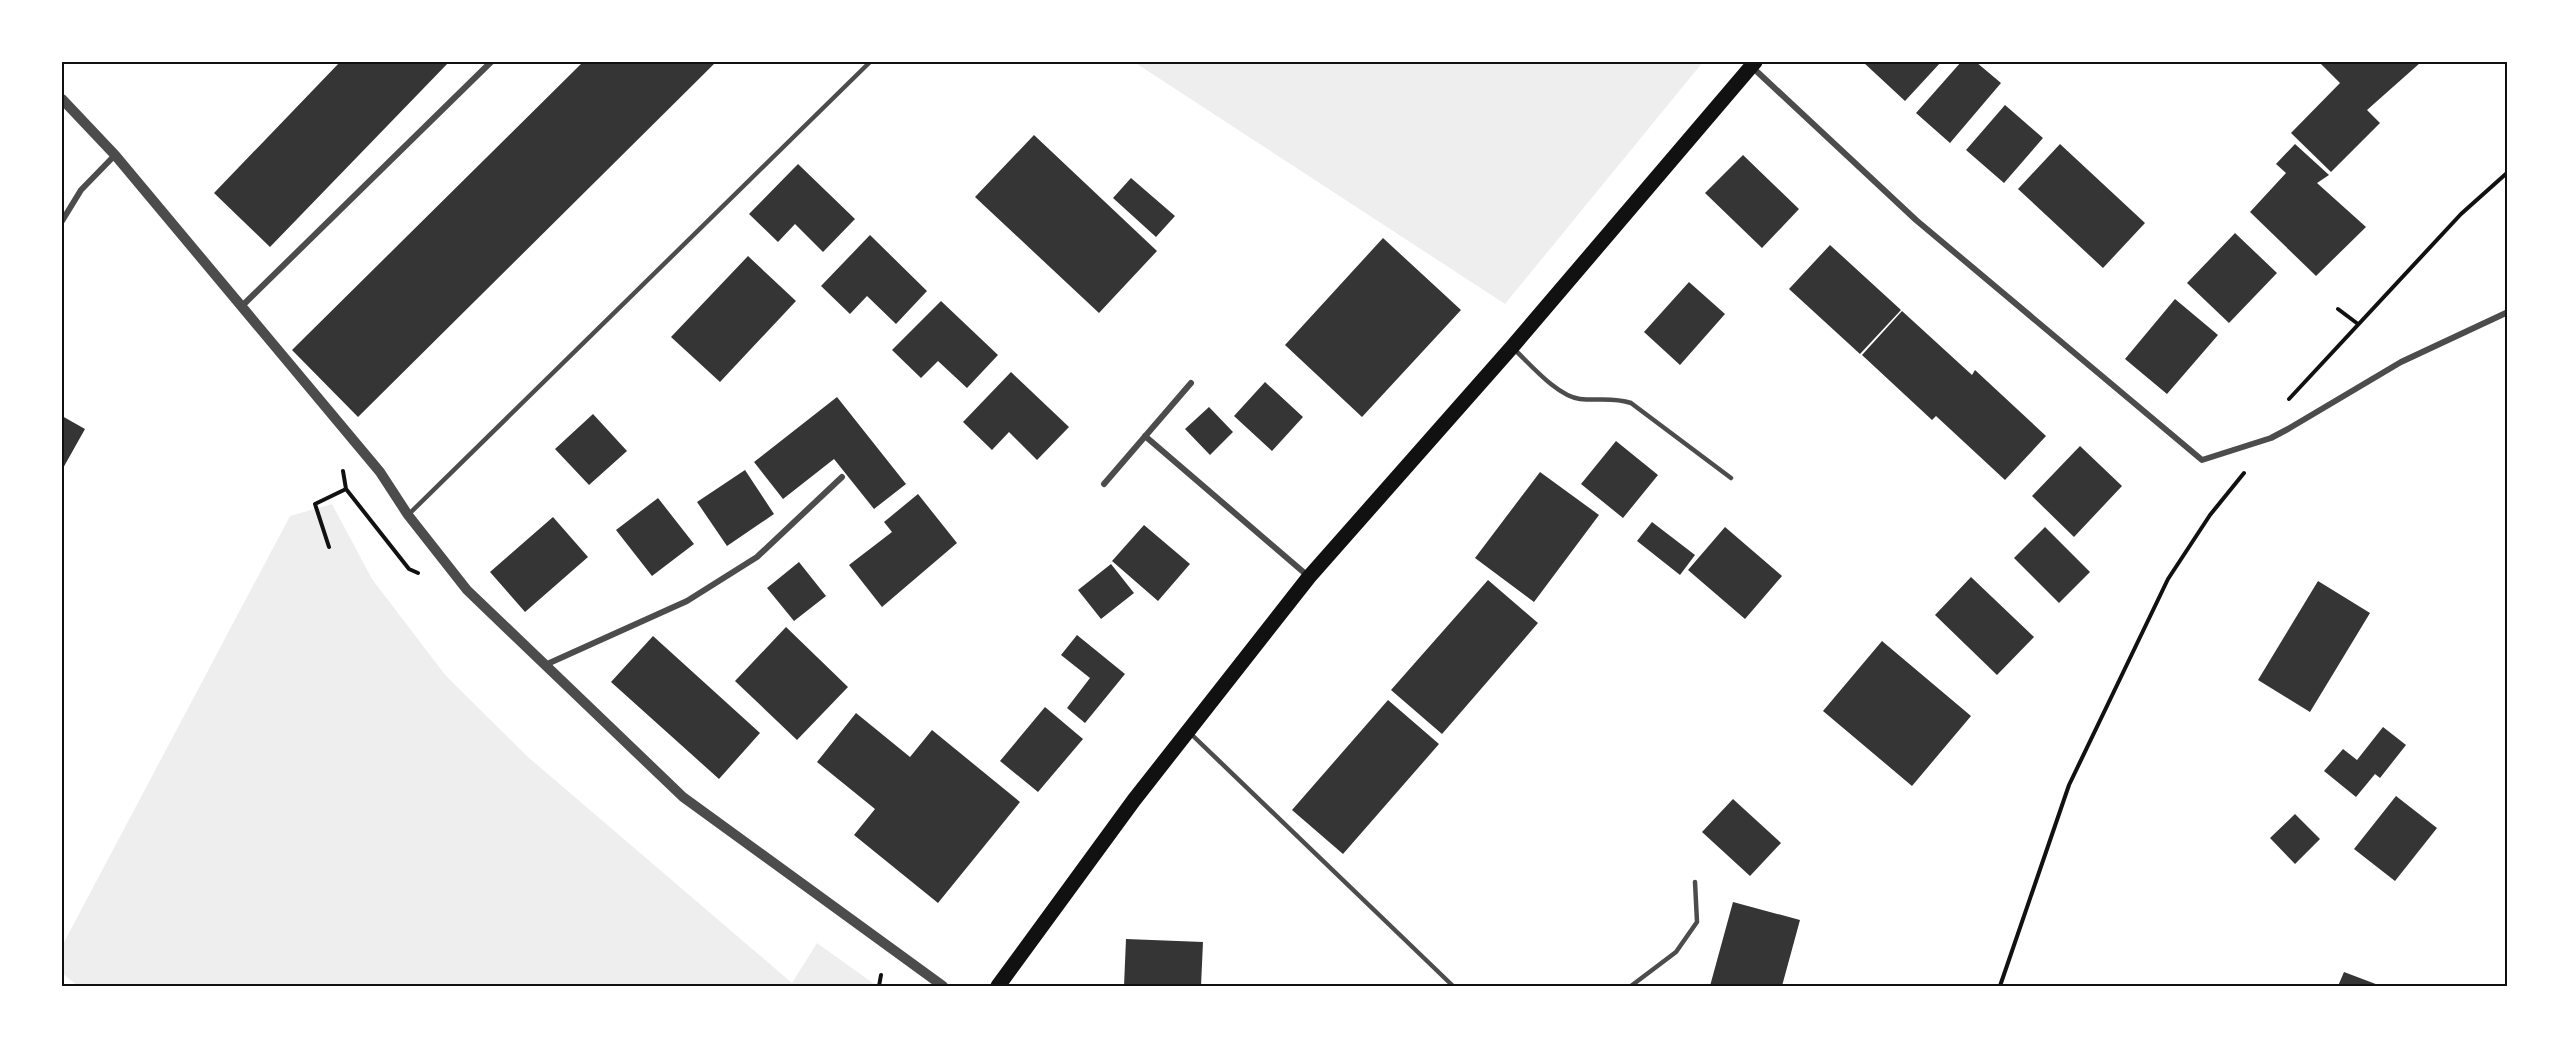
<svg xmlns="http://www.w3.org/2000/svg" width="2569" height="1048" viewBox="0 0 2569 1048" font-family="'Archivo Narrow',sans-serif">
<rect width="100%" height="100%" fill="#fff"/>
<!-- green -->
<path fill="#eee" d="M1134 62H1703L1505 304Z
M332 504 372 579 446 676 528 757 792 983 817 943 877 986H78L62 973V946L290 516Z"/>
<!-- building -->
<path fill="#353535" d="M340 62H449L270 247 214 193Z
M583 62H716L358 417 292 350Z
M1863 62H1941L1905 101Z
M1961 62H1976L2001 83 1950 143 1916 113Z
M2323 62H2418L2420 63 2367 110 2380 123 2331 172 2291 133 2340 83 2321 64Z
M2005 105 2043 138 2004 183 1966 150Z
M1034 135 1157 251 1099 313 975 197Z
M2060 144 2145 223 2103 268 2018 189Z
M2295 144 2329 175 2317 183 2366 227 2316 276 2250 212 2286 173 2276 164Z
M1743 155 1799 209 1762 248 1705 193Z
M798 164 855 219 823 252 795 224 778 242 749 214Z
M1131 178 1175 216 1156 237 1113 198Z
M2235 233 2277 273 2229 323 2187 283Z
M870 235 927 291 896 324 867 296 850 314 821 286Z
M1383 238 1461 310 1362 417 1285 345Z
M1830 245 1901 310 1860 354 1789 289Z
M748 256 796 301 720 382 671 337Z
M1689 282 1725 314 1680 365 1644 332Z
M2175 299 2218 335 2167 394 2125 359Z
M941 301 998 355 967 388 938 361 921 378 892 350Z
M1902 311 1972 375 1975 370 2046 436 2005 480 1936 416 1932 420 1862 355Z
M1011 372 1069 427 1037 460 1009 432 992 450 963 422Z
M1265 382 1303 417 1272 451 1234 416Z
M837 397 906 484 874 509 834 459 783 499 754 462Z
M1209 407 1233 432 1210 455 1185 429Z
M593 414 627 451 589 485 555 449Z
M62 416 85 429 62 470Z
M1616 441 1658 475 1623 518 1581 484Z
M2080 446 2122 486 2074 537 2032 496Z
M745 470 774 514 727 546 697 502Z
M1540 472 1599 515 1534 602 1475 558Z
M918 494 957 543 882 607 849 565 892 532 884 522Z
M658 498 694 544 652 576 616 530Z
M553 517 588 557 525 612 490 572Z
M1652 522 1695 555 1680 575 1637 541Z
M1144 525 1190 564 1158 601 1112 561Z
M1725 527 1782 576 1745 619 1688 570Z
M2045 527 2090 572 2059 603 2014 558Z
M799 562 826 596 794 621 767 588Z
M1111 564 1134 593 1101 619 1078 590Z
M1971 577 2034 637 1997 675 1935 615Z
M1488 580 1538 623 1442 734 1391 690Z
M2318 581 2370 613 2310 712 2258 680Z
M786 627 848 687 797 740 735 681Z
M1077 635 1125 674 1085 723 1067 708 1090 678 1061 655Z
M653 636 760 733 719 779 611 682Z
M1882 641 1971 716 1912 786 1823 711Z
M1388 700 1439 744 1343 854 1292 810Z
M1045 707 1083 739 1038 792 1000 761Z
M856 713 910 757 932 730 1020 802 938 903 854 835 875 809 817 762Z
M2383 727 2406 745 2380 778 2375 774 2356 797 2324 771 2343 749 2357 760Z
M2396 796 2437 828 2395 881 2354 849Z
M1733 799 1781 843 1750 876 1702 832Z
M2295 814 2320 839 2295 864 2270 838Z
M1733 902 1800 920 1782 986H1710Z
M1126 939 1203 942 1201 986H1124Z
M2344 972 2381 986H2338Z"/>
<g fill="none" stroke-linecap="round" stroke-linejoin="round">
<!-- path -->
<path stroke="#111" stroke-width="4" d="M2338 309 2358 324
M2289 399 2461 214 2508 172
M343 471 346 489 409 569 418 573
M329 547 315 504 346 489
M879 986 881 975
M2000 986 2069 785 2168 579 2210 515 2244 473"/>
<!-- service -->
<path stroke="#4c4c4c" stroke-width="4.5" d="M1514 349C1530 364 1558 397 1580 399 1598 401 1613 397 1631 403L1731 478
M408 515 870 62
M1190 733 1453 986
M1631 986 1676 952 1697 922 1695 882"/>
<!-- minor -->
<path stroke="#4c4c4c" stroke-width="6" d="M1751 66 1916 220 2202 460 2271 438 2288 429 2401 362 2508 312
M62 221 81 190 115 155
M241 307 491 62
M1145 436 1308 576
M1104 484 1191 383
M545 665 687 601 757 557 842 477"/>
<!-- tertiary -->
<path stroke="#4c4c4c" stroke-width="10" d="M62 99 115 155 380 472 408 515 467 590 683 797 943 986"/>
<!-- primary -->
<path stroke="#111" stroke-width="15" d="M998 986 1134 800 1309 577 1512 347 1755 62"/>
</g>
<!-- border -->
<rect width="2569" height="1048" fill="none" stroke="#ffffff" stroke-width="126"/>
<rect x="63" y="63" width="2443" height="922" fill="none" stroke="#111" stroke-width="2"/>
</svg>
